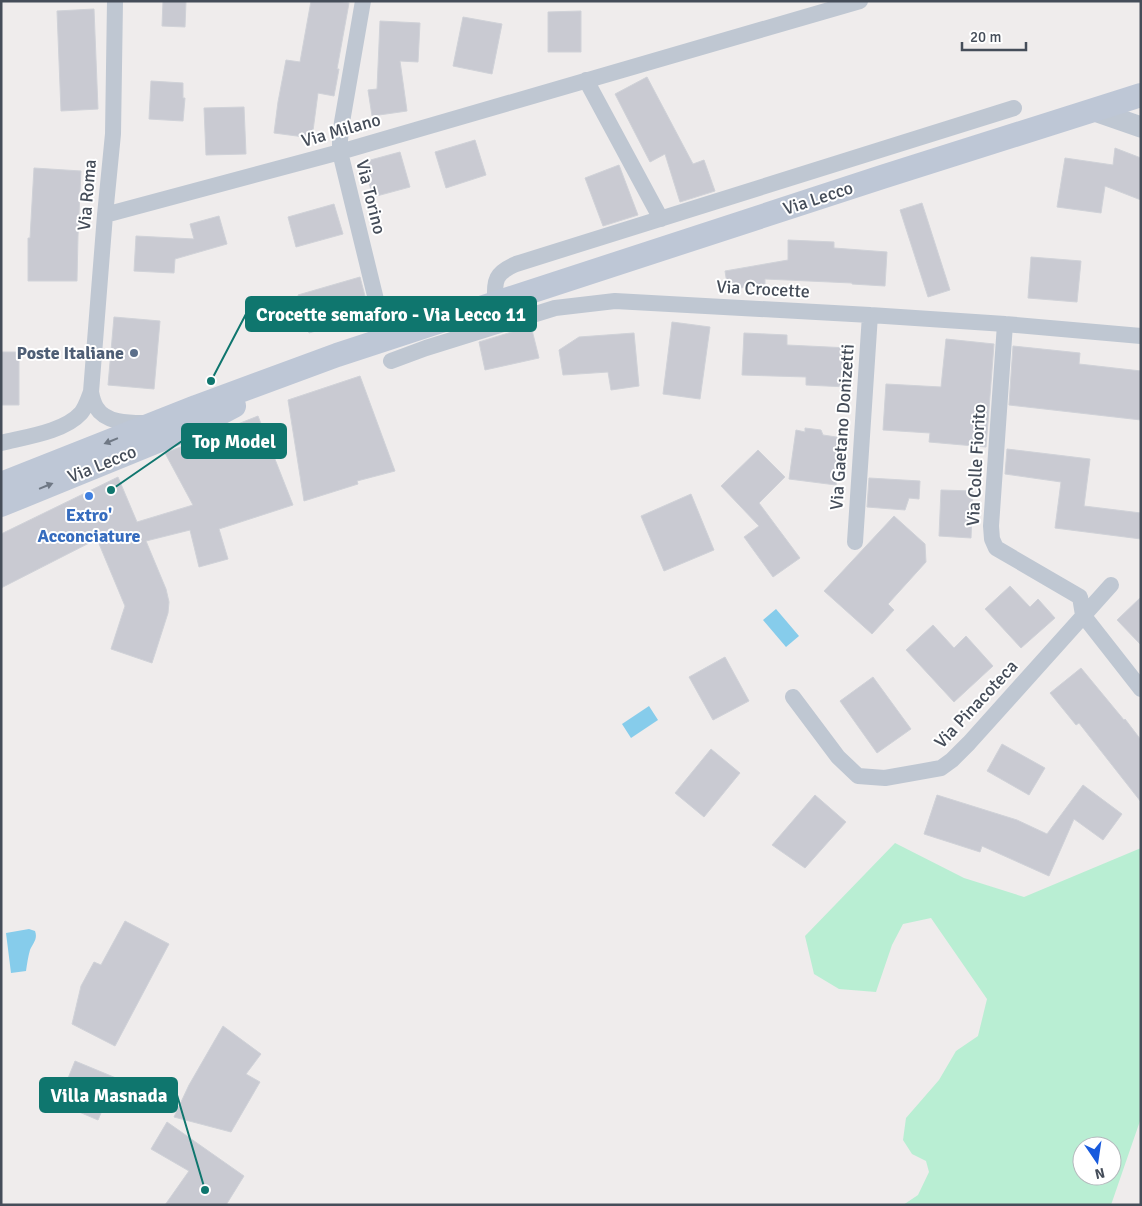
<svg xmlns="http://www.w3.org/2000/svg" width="1142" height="1206" viewBox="0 0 1142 1206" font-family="Signika,sans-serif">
<rect width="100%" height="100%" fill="#efecec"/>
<!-- green -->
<path fill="#b9eed3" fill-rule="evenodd" d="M895 843 964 878 1024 897 1141 848V1118L1111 1205H903L918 1195 929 1172 926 1161 912 1154 903 1140 906 1118 939 1080 956 1051 978 1036 987 999 931 918 903 924 892 945 876 992 839 989 814 974 805 936ZM1082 1146H1112V1176H1082Z"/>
<!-- water -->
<path fill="#86cceb" d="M776 609 799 636 786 647 763 620Z
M649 706 658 720 631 738 622 724Z
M29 929 35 931C38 939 33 943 30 950 28 957 27 964 26 971L11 973 6 933Z"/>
<!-- building -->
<path fill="#c9cad2" stroke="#d0d2d8" d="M163 1H186L185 27 162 26Z
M311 1H336L349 3 337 69H339L334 96 318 93 312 138 274 133 278 102 286 60 300 62Z
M94 9 98 109 61 111 57 11Z
M581 11V52H548V12Z
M463 17 502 24 492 74 453 66Z
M380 21 420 23 418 62 400 61 407 111 372 116 368 90 377 89Z
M647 77 693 164 704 160 715 191 680 202 665 154 650 162 615 94Z
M151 81 183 83V98H185L183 121 149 119Z
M244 107 246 154 206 155 204 108Z
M475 140 486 175 446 188 435 152Z
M1115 148 1141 158V200L1105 186 1101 213 1057 207 1065 158 1113 165Z
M400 152 410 187 373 197 363 162Z
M619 165 638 215 603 226 585 178Z
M34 168 81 171 78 236 77 281H28V238H30Z
M922 203 950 290 928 297 900 210Z
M334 204 343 234 296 247 288 217Z
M219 216 227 244 175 259 174 273 134 271 136 236 194 239 190 224Z
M788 240 834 242V248L887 252 885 286 852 284V283L765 279V284L728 290 725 271 788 260Z
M1031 257 1081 261 1077 302 1028 298Z
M360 277 370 315 309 333 298 295Z
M114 317 160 321 154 389 108 385Z
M672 322 710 327 700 399 663 394Z
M531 326 539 358 485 370 479 342Z
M634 333 639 386 611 390 608 372 563 375 559 350 579 337Z
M744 333 787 335V345L849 348 847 387 806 385V377L742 375Z
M946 339 994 344 986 447 929 442 930 433 883 430 886 384 941 387Z
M1013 346 1080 353 1079 364 1141 371V420L1009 405Z
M1 352H19V405H1Z
M360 376 395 471 357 481 358 484 304 501 288 400Z
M258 416 293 505 219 529 228 559 199 567 190 530 146 541 166 589 169 602 168 613 152 663 111 649 125 606 97 539 1 588V534L118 477 137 522 193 505 165 453Z
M805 428 821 430 823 435 843 438 836 485 789 479 796 430 805 432Z
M1007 449 1090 459 1084 506 1141 513V539L1055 528 1061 482 1005 474Z
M758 450 785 477 759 503 800 558 773 577 744 537 759 526 721 486Z
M869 478 920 481 919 499 909 498 905 510 867 507Z
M941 490 973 491 971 538 939 536Z
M691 494 714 550 664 571 641 516Z
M894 516 925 544 926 562 888 604 894 610 872 634 824 591Z
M1010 586 1030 607 1038 599 1055 618 1021 648 985 609Z
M1141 597V645L1117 620Z
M933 625 954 648 966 636 993 666 954 702 906 650Z
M725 657 749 701 713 720 689 677Z
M1081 668 1124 720 1125 719 1141 740V802L1079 723 1076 725 1050 693Z
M873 677 911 729 877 753 840 701Z
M1002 744 1045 768 1029 795 987 771Z
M711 749 740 773 704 817 675 793Z
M1083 785 1122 814 1103 840 1074 819 1049 876 982 846 980 852 924 834 937 795 1017 820 1047 834Z
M815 795 846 822 805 868 772 845Z
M125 921 169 944 115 1046 72 1024 81 986 94 962 101 965Z
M223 1026 261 1054 246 1074 260 1082 231 1132 174 1117 189 1085Z
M75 1061 116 1078 98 1120 58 1103Z
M167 1122 244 1176 226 1205H165L189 1171 151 1149Z"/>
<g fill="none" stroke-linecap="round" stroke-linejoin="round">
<!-- minor -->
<path stroke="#bfc7d2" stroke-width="16" d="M363 1 342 122 340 140V152L379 312
M586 80 661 219
M105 215 340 152 860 1
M495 304C495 281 493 274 516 264L1014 108
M1005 324 991 526 992 539 996 548 1080 597 1083 615 1141 689
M391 361 426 348 555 308 615 301 870 315 1005 324 1141 336
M91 392C92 397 93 402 96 407 106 424 131 423 147 423
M1 443C25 437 64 432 81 413 86 407 88 399 91 392L105 215 113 134 115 1
M855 542 870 315
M793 697 838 757 858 776 885 778 941 768 952 760 969 743 1111 585"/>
<!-- tertiary -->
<path stroke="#bfc7d2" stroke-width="21" d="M1092 110 1141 127"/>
<!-- secondary -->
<path stroke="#bec7d6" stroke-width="24" d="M1 484 196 407 337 355 882 177 1141 95
M1 505 202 423 234 406"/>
</g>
<!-- one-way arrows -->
<defs><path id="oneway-solid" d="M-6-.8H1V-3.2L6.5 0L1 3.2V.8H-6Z" transform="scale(1.25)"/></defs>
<g fill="#6f7885">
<use href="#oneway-solid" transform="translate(111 441) rotate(158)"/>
<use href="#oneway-solid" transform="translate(46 486) rotate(-22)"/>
</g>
<!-- markers -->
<circle fill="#5c6f8a" stroke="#fff" stroke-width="2" cx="134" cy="353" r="5"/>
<circle fill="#3f7fe0" stroke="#fff" stroke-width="2" cx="89" cy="496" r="5"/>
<g text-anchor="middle" stroke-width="4" stroke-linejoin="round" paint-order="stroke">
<!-- street labels -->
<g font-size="18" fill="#454d59" stroke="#fff">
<text transform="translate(341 130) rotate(-16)" y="6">Via Milano</text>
<text transform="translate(87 195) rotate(-85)" y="6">Via Roma</text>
<text transform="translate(371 197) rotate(76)" y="6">Via Torino</text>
<text transform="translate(818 198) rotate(-18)" y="6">Via Lecco</text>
<text transform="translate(763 289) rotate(3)" y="6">Via Crocette</text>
<text transform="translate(842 427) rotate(-86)" y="6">Via Gaetano Donizetti</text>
<text transform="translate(102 464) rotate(-22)" y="6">Via Lecco</text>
<text transform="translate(976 465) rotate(-87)" y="6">Via Colle Fiorito</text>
<text transform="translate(976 704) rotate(-47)" y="6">Via Pinacoteca</text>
</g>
<!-- service labels -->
<g font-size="18" font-weight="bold" fill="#4e5e75" stroke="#fff" text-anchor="end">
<text x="124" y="359">Poste Italiane</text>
</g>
<!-- shop labels -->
<g font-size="18" font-weight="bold" fill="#366cbe" stroke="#fff">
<text x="89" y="521">Extro'<tspan x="89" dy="21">Acconciature</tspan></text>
</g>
</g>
<!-- callouts -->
<path fill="none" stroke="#0f766e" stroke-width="2" d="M211 381L246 314M111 490L182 441M205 1190L177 1095"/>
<g fill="#0f766e" stroke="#fff" stroke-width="2">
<circle cx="211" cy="381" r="5"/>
<circle cx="111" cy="490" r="5"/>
<circle cx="205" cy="1190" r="5"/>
</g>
<g fill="#0f766e" stroke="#0f766e" stroke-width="2">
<rect x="246" y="297" width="290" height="34" rx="5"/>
<rect x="182" y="424" width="104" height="34" rx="5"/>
<rect x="40" y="1078" width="137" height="34" rx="5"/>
</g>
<g font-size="19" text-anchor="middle" font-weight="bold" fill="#fff">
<text x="391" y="321">Crocette semaforo - Via Lecco 11</text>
<text x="234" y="448">Top Model</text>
<text x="109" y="1102">Villa Masnada</text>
</g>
<!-- border -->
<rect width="1142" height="1206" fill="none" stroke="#454d59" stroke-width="5"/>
<!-- north arrow -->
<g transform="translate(1097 1161) rotate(167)"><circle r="24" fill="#ffffff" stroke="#b5b8bd"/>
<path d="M0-4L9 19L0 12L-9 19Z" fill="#185add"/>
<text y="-8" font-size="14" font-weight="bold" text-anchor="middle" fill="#454d59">N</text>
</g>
<!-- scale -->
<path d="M962 42v8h64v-8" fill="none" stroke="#454d59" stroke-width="2.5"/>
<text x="970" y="42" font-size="15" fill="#454d59" stroke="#ffffff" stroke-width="4" paint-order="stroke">20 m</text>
</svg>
